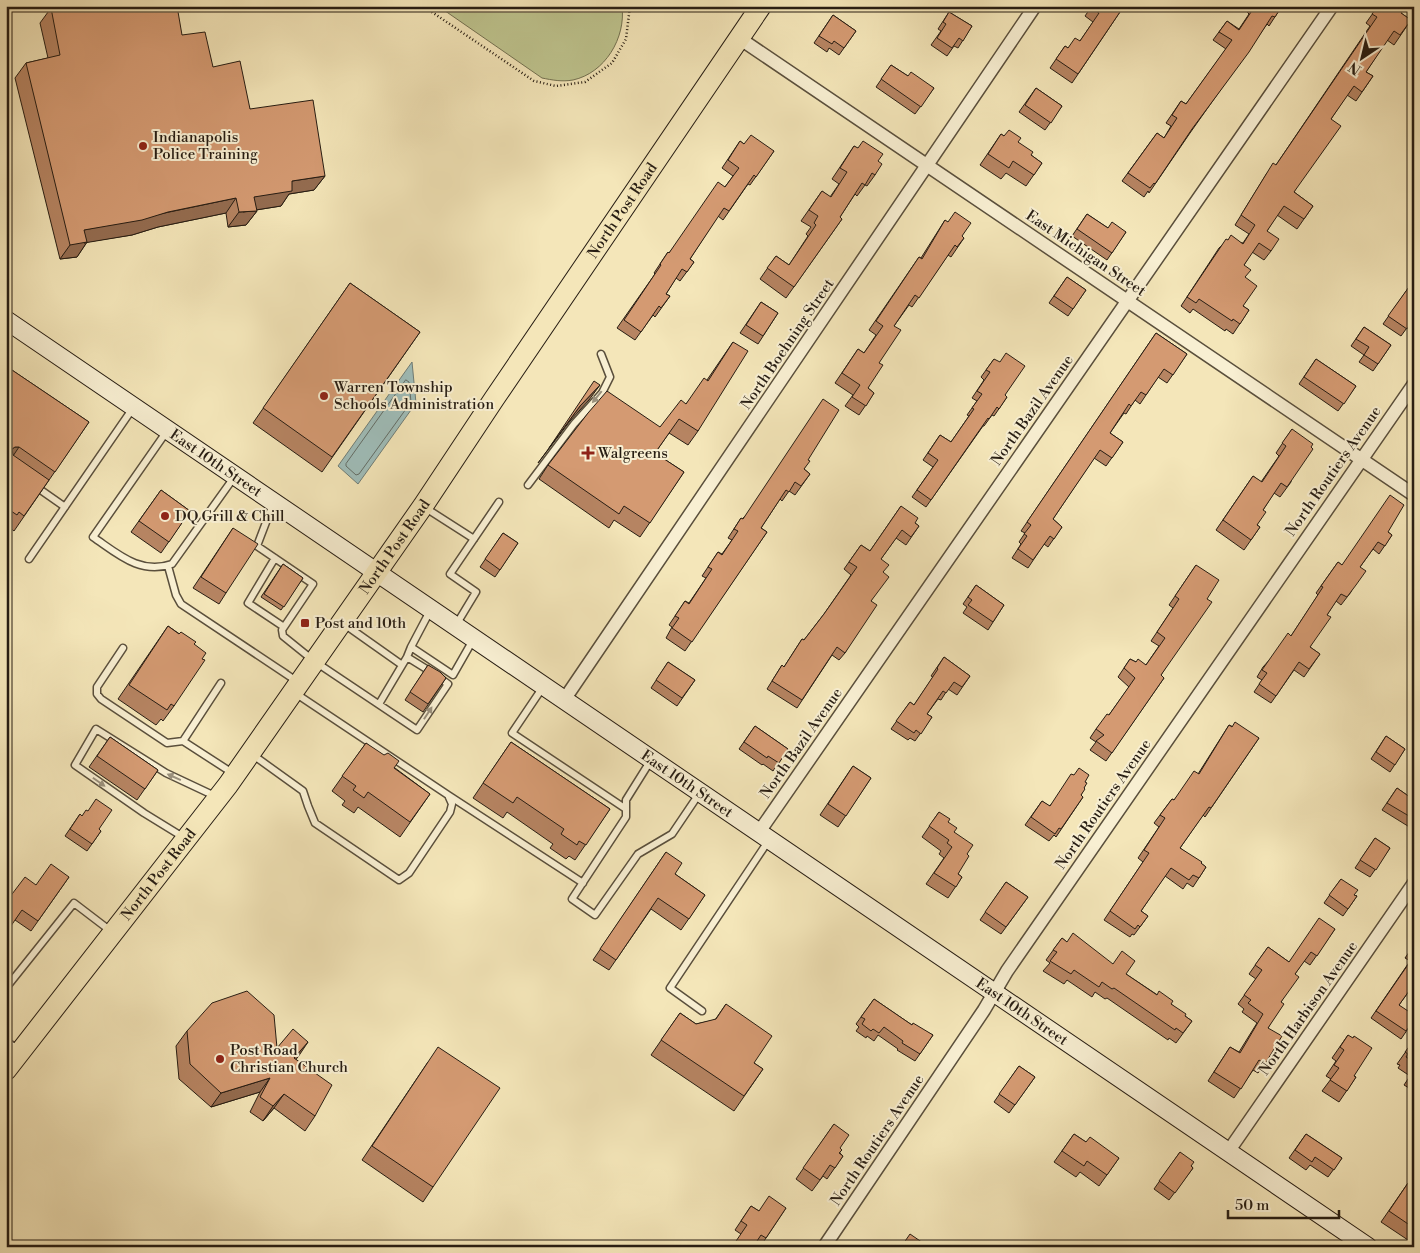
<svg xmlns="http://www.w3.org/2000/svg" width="1420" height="1253" viewBox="0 0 1420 1253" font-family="'Libre Bodoni',serif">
<rect width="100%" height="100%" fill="#f4e6b9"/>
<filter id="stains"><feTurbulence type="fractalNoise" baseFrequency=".004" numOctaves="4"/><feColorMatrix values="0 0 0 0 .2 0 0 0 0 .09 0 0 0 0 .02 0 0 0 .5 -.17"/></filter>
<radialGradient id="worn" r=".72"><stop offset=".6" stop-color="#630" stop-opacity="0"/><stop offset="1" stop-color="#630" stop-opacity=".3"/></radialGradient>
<!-- green -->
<path fill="#bec48e" stroke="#727050" d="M438 6H622C626 38 605 73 573 80 562 82 552 80 542 78Z"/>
<!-- water -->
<path fill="#9fbdb9" stroke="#6f7d77" d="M412 362 416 403 358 484 338 466Z"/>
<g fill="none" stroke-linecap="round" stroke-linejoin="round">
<!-- shore -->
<path stroke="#636d66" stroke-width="1" d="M406 380 409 382 411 402 359 474 356 475 346 466V464Z"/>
<defs>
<path id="service" d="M167 431 93 537C118 554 140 575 172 564L235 476
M528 485 574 424 602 393 610 377 601 354
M35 486 65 507
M273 504 257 546 313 584 282 630 283 636 314 661 417 730 448 684 440 678
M424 507 474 539
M275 558 248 603 284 627
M29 559 133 408
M168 566 176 595 181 604 298 682
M344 624 402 665
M456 625 476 592 450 574 499 502
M411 647 453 675 473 640
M123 648 97 687V694L101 699 167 743 183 741 234 774
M407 657 428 670
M543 687 512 733 626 809
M379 704 407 657 411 647 430 611
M183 741 221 683
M253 755 303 791 308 806 315 823 399 880 409 873 450 812 452 804 448 795 295 693
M651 760 626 800V817L572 899 595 915 638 854 672 834 699 794
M448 795 583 883
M183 837 144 813 75 765 96 729 166 773 217 797
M6 988 74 903 112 932
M702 1011 670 988 769 840"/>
<path id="minor" d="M739 38 1414 495
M564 700 1035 6
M759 832 1332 6
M6 1045 19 1053
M1228 1152 1414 883
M824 1247 984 1010 1007 971 1414 384"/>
<g id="secondary">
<path id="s1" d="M6 320 1368 1247"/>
</g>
<g id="primary">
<path id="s2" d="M6 1070 228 785 423 506 494 399 761 6"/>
</g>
</defs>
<!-- service casing -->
<use href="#service" stroke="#5a4f3c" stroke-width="9"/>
<!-- minor casing -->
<use href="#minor" stroke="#5a4f3c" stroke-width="15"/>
<!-- secondary casing -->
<use href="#secondary" stroke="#271d13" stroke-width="20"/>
<!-- primary casing -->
<use href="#primary" stroke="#271d13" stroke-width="22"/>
<!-- path -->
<path stroke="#271d13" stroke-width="2.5" stroke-dasharray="1 2.5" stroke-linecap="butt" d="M423 6 534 81 556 86 585 82 612 63 626 39 630 6"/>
<!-- service -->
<use href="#service" stroke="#f8efd2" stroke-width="6"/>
<!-- minor -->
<use href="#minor" stroke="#f8efd2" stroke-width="12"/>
<!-- secondary -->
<use href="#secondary" stroke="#f8efd2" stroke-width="18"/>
<!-- primary -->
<use href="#primary" stroke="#f4e6b9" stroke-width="20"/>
</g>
<!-- wall -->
<path fill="#b68462" stroke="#271d13" d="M1092 6H1124L1072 83 1050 68 1065 46 1068 48 1080 41 1093 22 1085 16Z
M1251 6H1282L1269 26 1267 24 1190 133 1149 193 1148 191 1144 197 1122 181 1157 133 1164 138 1171 126 1166 123 1181 101 1186 104 1226 49 1213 40 1227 21 1239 29 1249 14 1247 12Z
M1378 6 1401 13 1411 20 1394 45 1387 40 1366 72 1373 76 1356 101 1347 95 1331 119 1294 192 1313 206 1297 229 1277 215 1267 231 1271 251 1264 260 1252 252 1244 265 1245 277 1243 306 1249 310 1233 334 1226 329 1225 331 1193 309 1190 313 1181 306 1219 248 1228 240 1243 243 1249 234 1235 225 1267 173 1276 165 1370 26 1366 23Z
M51 8 182 35 213 67 250 109 325 176 314 190 289 194 281 206 256 210 257 211 246 225 228 227 226 213 158 227 132 235 87 242 77 257 60 259 15 78 26 63 48 58 40 23Z
M949 12 972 26 958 48 954 46 947 56 931 45 941 31 938 29Z
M833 15 856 31 839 55 829 48 827 52 814 43Z
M891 65 908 76 934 88 915 114 876 87Z
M1036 88 1062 106 1045 130 1019 112Z
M1001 134 1004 136 1018 142 1031 155 1042 163 1026 186 1006 173 1001 179 980 165Z
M740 141 744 144 774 151 750 185 748 184 723 220 718 216 690 259 694 262 680 281 676 278 666 294 670 296 655 317 653 315 635 340 617 328 655 274 654 273 668 252 669 253 725 187 733 176 722 168Z
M854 146 878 161 875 175 867 186 865 185 857 196 855 194 840 217 842 219 786 298 760 279 776 256 789 265 808 236 806 234 811 227 801 221 822 191 830 197 839 184 832 179Z
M1087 214 1108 228 1126 232 1107 260 1072 236Z
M945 220 964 238 951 257 948 255 912 307 909 305 894 326 868 388 874 393 859 415 845 406 853 395 835 383 858 349 864 353 876 335 869 330 919 257 921 258Z
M1067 277 1086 290 1068 316 1049 303Z
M1414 280 1413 316 1414 318 1401 336 1383 324Z
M350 283 420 332 322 472 253 423Z
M761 302 778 313 758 344 740 333Z
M1364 327 1391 345 1373 371 1359 362 1364 355 1351 346Z
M1156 333 1187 354 1167 383 1158 377 1140 404 1135 400 1126 414 1124 413 1110 433 1123 442 1106 466 1094 458 1053 519 1062 527 1048 547 1044 544 1028 568 1012 558 1021 544 1019 542 1025 533 1021 531Z
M733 342 698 431 688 445 669 433 655 453 684 472 640 537 614 520 609 528 539 479 548 465 660 427 686 404 707 380Z
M994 359 1005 395 1007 397 994 416 992 415 984 426H983L926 507 912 497 933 467 923 460 940 435 951 442 969 416 967 415 977 401 972 398 984 380 981 377Z
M1316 359 1356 386 1338 411 1299 384Z
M6 366 89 422 14 531 9 527 6 529Z
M1292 429 1291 482 1280 497 1274 493 1263 510 1257 525 1260 527 1244 550 1216 530 1253 476 1261 482 1279 456 1276 453Z
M808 460 804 469 810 474 795 495 789 491 782 501 780 499 761 528 767 532 685 651 666 638 672 627 669 625 685 601 689 603 706 578 702 576 718 552 722 554 732 540 728 538 741 518 742 519Z
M161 490 190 511 161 553 131 532Z
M901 506 915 523 919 526 906 545 896 538 881 559 883 572 871 601 845 653 839 660 832 655 797 708 767 689 782 665 784 667 802 639 804 640 824 614 851 575 844 569 861 545 870 551Z
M233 528 226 593 219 604 193 588Z
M1388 532 1392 535 1379 554 1373 549 1360 567 1351 592 1341 605 1336 601 1327 615 1310 647 1320 654 1304 677 1294 670 1271 703 1254 692 1262 680 1257 677 1263 667 1291 636 1318 595 1316 593 1338 562 1342 565Z
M503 533 518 543 495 577 480 567Z
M283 564 303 578 281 610 261 597Z
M1196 565 1207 599 1161 675 1164 678 1106 761 1090 750 1096 742 1090 738 1096 729 1109 715 1129 687 1118 677 1130 659 1136 662 1146 665 1159 646 1151 641 1173 608 1169 605Z
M976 585 1004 605 988 630 963 613 967 607 963 604Z
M168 626 194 644 174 706 163 721 161 719 156 725 118 699Z
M944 657 970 676 957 695 948 689 941 700 938 699 927 714 932 717 915 741 910 738 908 740 891 729 910 702 914 705 933 677 931 676Z
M668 662 695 680 677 706 651 688Z
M428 665 446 678 423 712 405 700Z
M1229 725 1259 738 1205 817 1203 815 1180 848 1206 867 1193 887 1187 883 1183 889 1165 876 1141 911 1148 916 1134 935 1132 934 1130 937 1104 920 1143 862 1138 858 1159 827 1154 823 1172 799 1174 800 1198 774Z
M755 726 788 749 773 771 763 764 762 765 739 749Z
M1386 736 1405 749 1390 772 1371 759Z
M110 737 158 770 137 800 89 767Z
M511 742 610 809 575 860 569 856 566 859 550 848 553 844 507 812 503 818 473 798Z
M366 743 395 768 430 794 400 837 358 807 354 813 342 805 345 801 332 791Z
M853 766 871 778 838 827 820 815Z
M1085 782 1084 788 1081 795 1083 797 1056 837 1054 835 1049 841 1025 825 1042 801 1049 806Z
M1397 788 1414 800V824L1411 828 1382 810Z
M88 811 99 829 101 831 87 851 65 836 80 814 82 816Z
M939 812 948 822 967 854 958 874 962 877 948 898 926 884 944 858 939 854 941 851 922 837Z
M1375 838 1390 848 1370 877 1355 868Z
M666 852 675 874 705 895 681 930 651 909 609 970 593 960Z
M69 877 31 931 15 920 36 885Z
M1341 879 1354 895 1357 896 1343 916 1324 903Z
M1006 882 1028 897 1001 934 980 920Z
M1335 929 1310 965 1304 961 1295 974 1268 1028 1265 1064 1258 1073 1253 1070 1234 1098 1208 1081 1230 1047 1239 1052 1257 1023 1242 1012 1244 1009 1238 1004 1256 979 1249 974 1268 947 1289 962Z
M1062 938 1067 942 1126 974 1171 1004 1185 1016 1192 1021 1176 1043 1169 1038 1168 1040 1107 998 1105 999 1095 992 1092 997 1067 980 1064 984 1043 971 1050 963 1046 960Z
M1414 945V989L1412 987 1399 1005 1414 1020 1401 1039 1371 1018 1410 961 1405 958Z
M874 999 912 1025 933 1035 915 1061 897 1050 898 1049 878 1035 874 1041 867 1036 866 1038 856 1031 859 1027 856 1024Z
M726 1004 754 1063 763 1069 734 1111 651 1055 680 1013 696 1024 715 1020Z
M187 1031 277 1048 296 1059 315 1116 305 1131 274 1108 263 1121 250 1112 260 1092 211 1107 179 1079 176 1046Z
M1348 1035 1354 1076 1356 1077 1339 1102 1322 1091 1331 1079 1326 1076 1336 1061 1332 1058Z
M1414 1040V1091L1404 1085 1410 1076 1398 1068 1400 1065 1397 1064Z
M428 1062 433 1187 423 1202 362 1160Z
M1019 1066 1035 1077 1009 1113 994 1102Z
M834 1124 840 1153 843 1156 827 1179 823 1176 812 1191 796 1179Z
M1074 1134 1086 1142 1119 1158 1099 1186 1080 1172 1076 1177 1054 1162Z
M1306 1134 1342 1158 1328 1177 1310 1165 1306 1170 1289 1158Z
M1180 1152 1193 1168 1169 1200 1154 1189Z
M1408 1183 1414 1187V1244L1381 1222Z
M751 1206 759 1211 786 1208 760 1247 735 1230Z"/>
<!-- shaded-wall -->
<path fill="#946c50" stroke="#271d13" d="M325 176 314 190 289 194 281 206 243 212 254 197 292 181Z
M236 198 226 213 158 227 132 235 84 243 87 242 77 257 60 259 70 245 84 230Z
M257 211 246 225 228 227 239 212Z
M600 385 589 400 570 421 538 463 580 406Z
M15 447H19L9 462 12 449Z
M308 1042 298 1057 284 1073 294 1058Z
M270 1078 260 1092 211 1107 221 1093Z
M284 1094 274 1108 263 1121 273 1106Z"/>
<!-- building -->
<path fill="#d49a72" stroke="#271d13" d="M59 6H177L182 35 205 32 213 67 240 61 250 109 313 100 325 176 292 181V191L254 197 257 211 239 212 236 198 168 212 142 220 84 230 87 242 70 245 26 63 60 55 51 8Z
M1092 6H1124L1078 74 1056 59 1065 46 1068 48 1075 38 1080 41 1099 13 1091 8Z
M1255 6H1282L1275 17 1272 16 1249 52 1192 129 1155 184 1154 183 1150 188 1128 173 1157 133 1164 138 1177 118 1172 115 1181 101 1186 104 1232 40 1219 32 1227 21 1239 30Z
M1378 6H1406L1401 13 1411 20 1400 35 1394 31 1366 72 1373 76 1362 92 1354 86 1331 119 1341 126 1294 192 1313 206 1304 219 1284 206 1267 231 1279 239 1271 251 1259 243 1244 265 1251 270 1245 277 1257 286 1243 306 1249 310 1240 324 1233 319 1232 321 1199 299 1196 303 1187 297 1226 239 1228 240 1231 235 1243 244 1255 225 1241 215 1273 163 1276 165 1377 17 1372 14Z
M949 12 972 26 963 41 959 38 952 48 937 38 946 24 943 22Z
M833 15 856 31 844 48 834 41 832 44 819 36Z
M891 65 908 76 911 72 934 88 921 107 881 79Z
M1036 88 1062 106 1051 123 1025 105Z
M1009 130 1021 138 1018 142 1033 152 1031 155 1042 163 1034 175 1013 161 1009 168 988 154 1001 134 1004 136Z
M751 135 774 151 756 177 754 175 729 211 724 208 690 259 694 262 687 272 682 269 666 294 670 296 661 308 659 306 641 332 624 320 661 265 660 264 668 252 669 253 718 182 725 187 739 168 728 160 740 141 744 144Z
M863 141 883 154 878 161 882 164 875 175 872 173 865 185 862 183 840 217 842 219 794 287 767 268 776 256 789 265 816 225 814 223 818 216 809 210 822 191 831 197 847 172 840 168 854 146 858 148Z
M955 212 971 223 962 236 964 238 957 247 955 245 919 298 915 295 894 326 901 330 879 363 883 365 868 388 874 393 866 406 852 397 860 385 842 373 858 349 864 353 883 326 876 321 919 257 922 259 945 220 948 222Z
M1087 214 1108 228 1112 222 1126 232 1112 253 1077 229Z
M1067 277 1086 290 1073 309 1054 296Z
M1414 280V314L1413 316 1414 317V318L1407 329 1388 316Z
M350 283 420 332 332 457 263 408Z
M761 302 778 313 763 336 746 325Z
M1364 327 1391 345 1378 364 1364 355 1369 347 1356 339Z
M1156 333 1187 354 1173 375 1164 369 1146 395 1141 392 1131 406 1129 404 1110 433 1123 442 1112 458 1100 450 1053 519 1062 527 1054 539 1050 536 1033 560 1018 549 1027 536 1024 534 1031 525 1027 522Z
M733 342 748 351 698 431 679 419 655 453 684 472 650 523 624 506 619 514 548 465 588 413 607 391 660 427 681 400 686 404 704 378 708 381Z
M1006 353 1025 366 1005 395 1007 397 999 409 997 407 989 419 988 418 931 500 917 490 938 460 928 453 940 435 951 442 974 409 972 408 982 394 977 391 990 372 986 370 994 359 1000 362Z
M1316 359 1356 386 1344 404 1304 377Z
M6 366 89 422 55 472 19 447H15L12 449 13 455 49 480 24 516 19 512 17 515 11 511 9 513 6 511Z
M594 381 600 385 580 406 549 448Z
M823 399 839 410 808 460 810 461 804 469 810 474 801 486 795 482 789 492 786 490 761 528 767 532 692 642 672 628 679 618 675 616 685 601 689 604 712 569 708 567 718 552 722 555 738 531 734 529 741 518 743 519Z
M1292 429 1313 444 1311 447 1313 449 1287 487 1281 483 1263 510 1266 512 1257 525 1260 527 1251 540 1223 520 1253 476 1262 482 1286 446 1282 443Z
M161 490 190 511 169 542 139 521Z
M1390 495 1404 505 1388 532 1392 535 1385 546 1378 542 1360 567 1366 571 1356 585 1347 597 1341 594 1327 615 1331 617 1310 647 1320 654 1309 669 1299 662 1276 696 1259 684 1267 673 1262 670 1288 633 1291 636 1323 587 1321 586 1338 562 1342 565Z
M901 506 918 518 915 523 919 526 911 537 902 530 881 559 889 565 883 572 889 577 871 601 877 605 845 653 837 647 802 700 772 681 782 665 784 667 802 639 804 640 824 614 857 567 849 562 861 545 870 551Z
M233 528 258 544 226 593 201 577Z
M503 533 518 543 500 570 485 559Z
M283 564 303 578 284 607 264 594Z
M1196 565 1219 580 1207 599 1212 602 1161 675 1164 678 1112 753 1096 741 1104 735 1096 729 1107 714 1109 715 1135 678 1124 668 1130 659 1136 662 1138 659 1146 665 1165 638 1157 632 1179 599 1175 596Z
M976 585 1004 605 993 622 968 605 972 600 968 597Z
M168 626 179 634 181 632 196 642 194 644 206 653 202 659 205 660 174 706 171 704 167 710 129 685Z
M944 657 970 676 962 687 954 682 946 693 943 691 927 714 932 717 921 734 916 730 914 733 896 721 910 702 914 705 938 669 937 668Z
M668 662 695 680 682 698 656 680Z
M428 665 440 672 446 678 428 704 410 692Z
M1235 722 1259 738 1211 808 1209 807 1180 848 1202 862 1201 863 1206 867 1199 878 1193 875 1189 880 1171 868 1141 911 1148 916 1140 927 1138 925 1135 929 1110 911 1149 853 1144 850 1165 818 1160 815 1172 799 1174 800 1194 771 1199 774 1229 725 1232 727Z
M755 726 788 749 779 763 768 756 767 758 744 742Z
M1386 736 1405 749 1395 765 1376 752Z
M110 737 158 770 145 789 97 756Z
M511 742 610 809 586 845 579 841 577 845 561 834 564 829 517 797 513 803 483 783Z
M366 743 384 755 388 753 399 761 394 768 430 794 410 822 368 792 364 798 353 790 356 786 342 776Z
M853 766 871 778 846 816 828 804Z
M1079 768 1089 775 1085 782 1087 783 1084 788 1085 789 1081 795 1083 797 1061 829 1059 828 1055 834 1031 817 1042 801 1050 806 1071 774 1074 775Z
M1397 788 1414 800V819L1387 803Z
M96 799 112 810 99 829 101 831 92 844 70 829 80 814 82 816 86 810 88 811Z
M939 812 950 819 948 822 957 828 954 832 973 845 967 854 969 856 958 874 962 877 956 887 934 873 952 847 947 843 949 840 929 826Z
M1375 838 1390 848 1376 870 1360 860Z
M666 852 682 863 675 874 705 895 689 919 658 898 616 960 600 949Z
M51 864 69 877 38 921 22 910 6 933V902L25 877 36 885Z
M1341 879 1358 890 1354 895 1357 896 1348 909 1329 895Z
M1006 882 1028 897 1006 927 985 912Z
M1319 918 1335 929 1317 956 1311 952 1295 974 1299 977 1281 1002 1284 1004 1268 1028 1282 1036 1265 1064 1259 1060 1241 1089 1214 1072 1230 1047 1240 1053 1263 1014 1248 1003 1251 1000 1244 995 1262 970 1255 965 1268 947 1289 962Z
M1073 933 1113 964 1122 951 1135 961 1126 974 1157 995 1159 991 1173 1001 1171 1004 1186 1014 1185 1016 1192 1021 1183 1033 1176 1028 1175 1030 1114 988 1112 989 1102 982 1099 987 1074 970 1071 974 1050 961 1057 952 1053 950 1062 938 1067 942Z
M1414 945V953L1410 950Z
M1414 956V984L1399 1005 1414 1015V1020L1406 1031 1376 1011Z
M247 991 274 1015 277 1048 293 1029 308 1042 294 1058 332 1085 315 1116 284 1094 273 1106 260 1097 270 1078 221 1093 190 1064 187 1031 212 1003Z
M874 999 912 1025 913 1023 933 1035 920 1054 902 1043 903 1041 884 1027 879 1033 873 1029 871 1031 862 1024 865 1019 861 1017Z
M726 1004 772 1036 754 1063 763 1069 744 1096 661 1040 680 1013 696 1024 716 1019Z
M1348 1035 1353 1038 1354 1036 1372 1048 1354 1076 1356 1077 1347 1091 1330 1080 1339 1068 1334 1065 1344 1050 1340 1047Z
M1414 1040V1062L1406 1057 1408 1054 1405 1052Z
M438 1047 500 1088 433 1187 372 1146Z
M1019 1066 1035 1077 1015 1105 999 1094Z
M834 1124 849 1135 840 1148 842 1150 839 1153 843 1156 835 1168 830 1165 820 1180 803 1168Z
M1074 1134 1086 1142 1090 1137 1119 1158 1107 1175 1087 1161 1084 1166 1062 1151Z
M1306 1134 1342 1158 1334 1170 1315 1157 1312 1162 1295 1150Z
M1180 1152 1194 1162 1191 1166 1193 1168 1175 1193 1159 1181Z
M1408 1183 1414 1187V1228L1389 1211Z
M769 1196 786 1208 766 1238 761 1235 753 1247H732L747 1225 741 1221 751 1206 759 1211Z
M910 1234 926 1245 925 1247H901Z"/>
<!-- one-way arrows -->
<defs><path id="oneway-solid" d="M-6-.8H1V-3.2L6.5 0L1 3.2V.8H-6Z" transform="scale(1.25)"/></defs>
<g fill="#9a907c">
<use href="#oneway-solid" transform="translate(597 397) rotate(129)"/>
<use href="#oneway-solid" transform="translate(428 713) rotate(-57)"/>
<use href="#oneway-solid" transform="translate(174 777) rotate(-156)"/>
<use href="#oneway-solid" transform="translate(99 782) rotate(35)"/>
</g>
<!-- markers -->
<g fill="#8f2418" stroke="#f8efd2" stroke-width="2">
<circle cx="143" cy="146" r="5"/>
<circle cx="324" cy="396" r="5"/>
<path d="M585.5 445.5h5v5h5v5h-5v5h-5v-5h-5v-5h5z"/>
<circle cx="165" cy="516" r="5"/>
<rect x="300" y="618" width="10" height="10" rx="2.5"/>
<circle cx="220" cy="1059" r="5"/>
</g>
<g text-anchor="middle" stroke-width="4" stroke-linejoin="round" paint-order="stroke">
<!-- poi labels -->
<g font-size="15" fill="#271d13" stroke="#f8efd2" text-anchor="start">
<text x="153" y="142">Indianapolis<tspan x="153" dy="17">Police Training</tspan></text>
<text x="334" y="392">Warren Township<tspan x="334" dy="17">Schools Administration</tspan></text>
<text x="598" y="458">Walgreens</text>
<text x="175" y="521">DQ Grill &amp; Chill</text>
<text x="315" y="628">Post and 10th</text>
<text x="230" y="1055">Post Road<tspan x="230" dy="17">Christian Church</tspan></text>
</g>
<!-- street labels -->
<g font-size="15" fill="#271d13" stroke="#f8efd2">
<text dy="5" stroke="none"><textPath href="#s2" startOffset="1058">North Post Road</textPath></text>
<text transform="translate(1086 253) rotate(34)" y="5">East Michigan Street</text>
<text transform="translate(787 344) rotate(-56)" y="5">North Boehning Street</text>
<text transform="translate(1032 410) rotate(-55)" y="5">North Bazil Avenue</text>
<text dy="5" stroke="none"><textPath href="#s1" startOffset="254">East 10th Street</textPath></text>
<text transform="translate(1333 471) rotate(-55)" y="5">North Routiers Avenue</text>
<text dy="5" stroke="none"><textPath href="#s2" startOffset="652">North Post Road</textPath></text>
<text transform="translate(801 743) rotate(-55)" y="5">North Bazil Avenue</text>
<text dy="5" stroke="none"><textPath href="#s1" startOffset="824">East 10th Street</textPath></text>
<text transform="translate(1103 804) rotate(-55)" y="5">North Routiers Avenue</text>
<text dy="5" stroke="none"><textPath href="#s2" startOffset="248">North Post Road</textPath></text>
<text transform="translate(1308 1008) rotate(-55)" y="5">North Harbison Avenue</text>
<text dy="5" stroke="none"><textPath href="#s1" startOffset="1229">East 10th Street</textPath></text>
<text transform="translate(877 1140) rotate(-56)" y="5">North Routiers Avenue</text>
</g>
</g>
<!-- margin -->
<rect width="1420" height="1253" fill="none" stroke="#f4e6b9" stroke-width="25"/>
<rect x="8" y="8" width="1405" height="1238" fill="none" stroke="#271d13" stroke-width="2.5"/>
<rect x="12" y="12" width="1395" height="1228" fill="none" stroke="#271d13"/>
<!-- north arrow -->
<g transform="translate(1362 58) rotate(215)" stroke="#f8efd2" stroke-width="4" paint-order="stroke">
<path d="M0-4L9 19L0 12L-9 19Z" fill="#271d13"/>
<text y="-8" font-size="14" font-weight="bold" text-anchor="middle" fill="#271d13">N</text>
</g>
<!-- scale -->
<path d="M1228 1210v8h111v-8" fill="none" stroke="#271d13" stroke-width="2.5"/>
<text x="1235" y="1210" font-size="15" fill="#271d13" stroke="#f8efd2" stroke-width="4" paint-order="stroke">50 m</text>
<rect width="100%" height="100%" filter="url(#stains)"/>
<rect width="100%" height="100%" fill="url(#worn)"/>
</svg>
